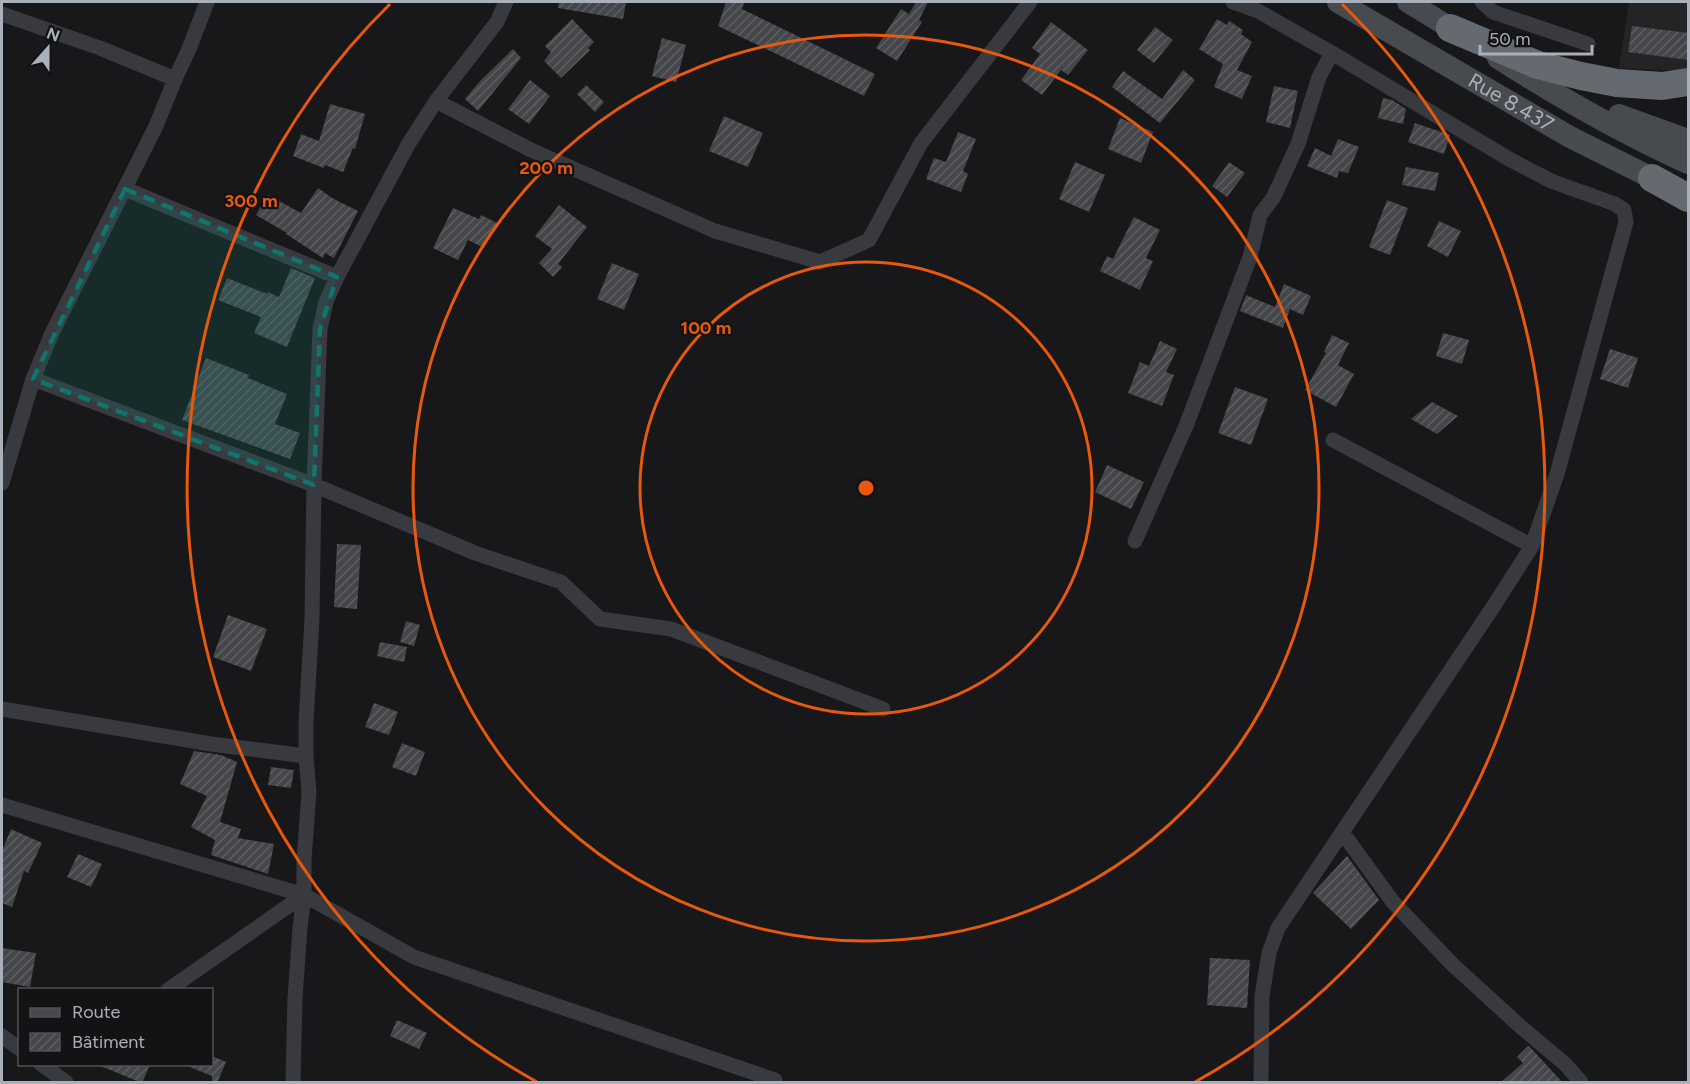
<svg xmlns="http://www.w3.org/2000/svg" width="1690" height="1084" viewBox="0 0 1690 1084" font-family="Figtree,sans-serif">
<defs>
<pattern id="building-hatch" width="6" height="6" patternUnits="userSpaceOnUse" patternTransform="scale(1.5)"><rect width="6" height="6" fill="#44464a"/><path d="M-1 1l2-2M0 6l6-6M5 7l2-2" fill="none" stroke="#5c5e62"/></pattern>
</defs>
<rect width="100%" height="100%" fill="#18181a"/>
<!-- built -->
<path fill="#242427" d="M1629 2H1688V71L1619 68Z"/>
<!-- building -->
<path fill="url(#building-hatch)" d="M559 2H626L623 19 558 8Z
M726 2H744L742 9 875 74 864 96 718 26Z
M916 2H928L919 20 922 22 897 61 876 48 901 9 909 14Z
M572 19 594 42 588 48 590 50 561 78 544 61 551 52 545 46Z
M1217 19 1227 25 1229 21 1243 30 1241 34 1252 42 1237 70 1252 76 1242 99 1214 87 1223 64 1199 49Z
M1051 22 1088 50 1068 75 1061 70 1042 95 1021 80 1040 54 1032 48Z
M1632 26 1689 33V60L1628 52Z
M1155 27 1173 40 1154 63 1137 50Z
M662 38 686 45 676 82 652 76Z
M513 49 521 58 478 111 465 99 481 80Z
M1183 70 1195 80 1160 123 1112 87 1123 71 1162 99Z
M530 80 550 96 529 124 508 109Z
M586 85 604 102 595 112 577 94Z
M1274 86 1298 91 1290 128 1266 122Z
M1383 98 1392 100 1406 109 1403 124 1378 118Z
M330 104 365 114 355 149 353 148 343 172 325 165 324 168 293 156 301 134 319 141Z
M724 116 763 133 748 167 709 151Z
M1120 118 1153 132 1141 163 1108 149Z
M1415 123 1450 135 1444 154 1408 142Z
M958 132 976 139 963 171 968 174 961 192 926 179 934 158 946 162Z
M1338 139 1359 147 1348 173 1339 171 1337 178 1307 166 1315 148 1331 156Z
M1075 162 1105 175 1089 212 1059 199Z
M1229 162 1245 173 1227 197 1212 186Z
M1406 167 1439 173 1435 191 1402 185Z
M318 188 332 198 358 211 334 258 325 253 323 258 286 234 287 233 256 215 268 195 301 213Z
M1387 200 1408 208 1390 255 1369 247Z
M559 205 587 227 558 264 562 267 553 277 539 263 552 249 535 236Z
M453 208 479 219 481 215 497 223 484 248 468 240 458 260 433 248Z
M1134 217 1160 230 1146 258 1153 261 1140 290 1100 271 1107 256 1113 259Z
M1439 221 1461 231 1448 257 1427 246Z
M612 263 639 274 624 310 597 299Z
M291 268 315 278 287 347 254 333 261 317 218 300 227 278 267 294 268 292 279 297Z
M1284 284 1311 296 1303 315 1290 309 1283 328 1240 311 1246 295 1275 307Z
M1443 333 1469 340 1462 364 1436 356Z
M1332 335 1349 343 1338 365 1354 374 1336 407 1305 390 1326 353 1324 352Z
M1160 341 1177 349 1166 372 1174 375 1162 406 1128 393 1140 362 1149 366Z
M1610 349 1638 358 1628 388 1600 379Z
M206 358 249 375 248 378 287 394 275 424 300 433 290 459 182 420Z
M1235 387 1268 399 1251 445 1218 433Z
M1432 402 1458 416 1437 434 1411 419Z
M1107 465 1144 482 1131 509 1095 492Z
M337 544 361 545 357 609 334 607Z
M228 615 267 629 251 671 213 657Z
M406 621 420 625 414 646 400 642Z
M380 642 407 647 404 662 377 656Z
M374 703 398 712 389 735 365 727Z
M402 743 425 752 416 776 392 767Z
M194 751 221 755 237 762 220 822 241 829 238 838 274 844 268 874 211 855 215 840 191 827 207 796 180 784Z
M271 767 294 770 291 788 268 785Z
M11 829 42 843 28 873 24 871 12 907 2 903V851Z
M78 854 102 864 91 887 67 877Z
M1347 856 1379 900 1351 929 1313 893Z
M2 948 36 953 30 987 2 982Z
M1210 958 1250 960 1247 1008 1207 1005Z
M397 1020 427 1033 419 1049 390 1036Z
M1528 1046H1529L1563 1083H1500L1523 1063 1517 1057Z
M212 1056 226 1062 217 1083H212V1076L185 1065H212Z
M98 1065H150L142 1083Z"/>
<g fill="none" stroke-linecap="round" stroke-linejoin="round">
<!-- street -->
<path stroke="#393a3f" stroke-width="15" d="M1233 2 1258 11 1332 53 1509 159 1551 181 1615 204 1624 210 1626 222 1557 474 1532 546 1495 604 1278 928 1269 953 1262 996 1261 1082
M1482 2 1493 12 1588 44
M2 14 100 48 175 79
M436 101 531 150 715 231 820 262 869 240 921 143 1030 2
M125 189 337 277
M33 379 314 485 475 553 561 582 600 619 671 629 883 709
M1333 440 1532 546
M2 483 33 379 52 333 156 126 175 79 189 49 207 2
M1135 541 1186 426 1250 257 1260 215 1273 198 1298 144 1319 77 1332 53
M2 709 211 744 306 756
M2 805 304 895 414 957 775 1080
M1342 832 1393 902 1452 964 1521 1027 1565 1064 1581 1082
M168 990 304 895
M2 1036 20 1049
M41 1064 66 1082
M293 1082 295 998 300 928 304 895V860L309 792 306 756V722L312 618 314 485 320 329 326 302 337 277 409 143 436 101 497 22 506 2"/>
<!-- secondary -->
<g stroke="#474a4f" stroke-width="22">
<path id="s1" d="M1338 2 1570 137 1652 178 1667 184"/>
<path d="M1408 2 1465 37"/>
<path d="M1498 58C1559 97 1622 133 1688 163"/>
<path d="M1619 115 1688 140"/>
</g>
<!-- highway -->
<path stroke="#656970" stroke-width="28" d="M1450 28 1538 65 1581 76 1617 83 1662 86 1688 82
M1652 178 1688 198"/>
</g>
<!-- marked area -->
<path fill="#0f766e" fill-opacity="0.2" stroke="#0f766e" stroke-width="4.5" stroke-dasharray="12 8" stroke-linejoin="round" d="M125 189 337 277 320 329 314 485 33 379Z"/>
<!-- distance rings -->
<g fill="none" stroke="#e8590c" stroke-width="3">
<circle cx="866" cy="488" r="226"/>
<circle cx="866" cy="488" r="453"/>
<path d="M537 1082A679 679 0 0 1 390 4M1342 4A679 679 0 0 1 1195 1082"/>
</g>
<g text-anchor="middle" stroke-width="4.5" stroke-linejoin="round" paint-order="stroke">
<!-- street labels -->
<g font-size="21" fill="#aab0b9" stroke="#131315">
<text dy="7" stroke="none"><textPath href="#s1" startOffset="200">Rue 8.437</textPath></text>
</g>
</g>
<circle cx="866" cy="488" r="9" fill="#e8590c" stroke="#131315" stroke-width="3"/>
<g font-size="18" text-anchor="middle" font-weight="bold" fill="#e8590c" stroke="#131315" stroke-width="4.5" stroke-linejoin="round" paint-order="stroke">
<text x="546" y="174">200 m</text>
<text x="251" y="207">300 m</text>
<text x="706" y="334">100 m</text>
</g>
<!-- border -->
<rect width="1690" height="1084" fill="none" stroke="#aab0b9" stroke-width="6"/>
<!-- legend -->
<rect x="18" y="988" width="195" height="78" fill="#131315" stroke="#4f5257" stroke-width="1.5"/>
<rect x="30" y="1008" width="30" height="9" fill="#474a4f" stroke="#4f5257" stroke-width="1.5"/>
<text x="72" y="1018" font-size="18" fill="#aab0b9">Route</text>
<rect x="30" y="1033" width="30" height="18" fill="url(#building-hatch)" stroke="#4f5257" stroke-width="1.5"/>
<text x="72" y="1048" font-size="18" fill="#aab0b9">Bâtiment</text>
<!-- north arrow -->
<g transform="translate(48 48) rotate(21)" stroke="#131315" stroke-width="4.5" paint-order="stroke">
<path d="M0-4.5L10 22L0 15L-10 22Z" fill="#aab0b9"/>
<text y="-9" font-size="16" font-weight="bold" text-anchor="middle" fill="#aab0b9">N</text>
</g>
<!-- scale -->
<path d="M1480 45v9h112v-9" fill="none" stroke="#aab0b9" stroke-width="3"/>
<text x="1489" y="45" font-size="18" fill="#aab0b9" stroke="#131315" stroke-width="4.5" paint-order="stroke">50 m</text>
</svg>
